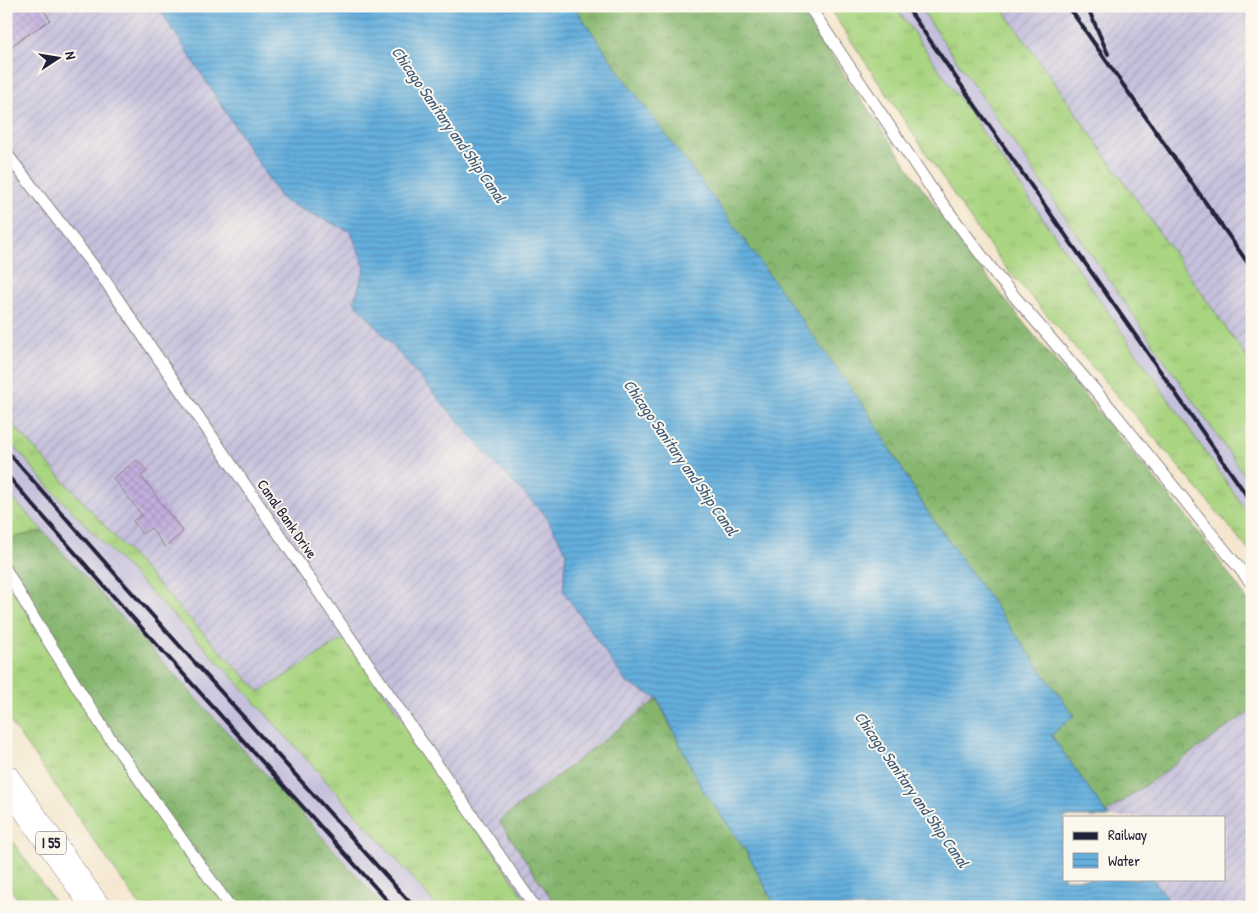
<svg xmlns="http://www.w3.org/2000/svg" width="1258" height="913" viewBox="0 0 1258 913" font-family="'Patrick Hand',sans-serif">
<defs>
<pattern id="industrial-furrows" width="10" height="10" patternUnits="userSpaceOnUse" patternTransform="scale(1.25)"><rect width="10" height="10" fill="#c5c0db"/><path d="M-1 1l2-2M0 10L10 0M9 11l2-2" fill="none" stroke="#a9a5bd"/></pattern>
<pattern id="grass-tufts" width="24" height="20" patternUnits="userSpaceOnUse" patternTransform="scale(1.25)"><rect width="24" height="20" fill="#a9d480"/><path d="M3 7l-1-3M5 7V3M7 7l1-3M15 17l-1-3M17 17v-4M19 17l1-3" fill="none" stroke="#91b670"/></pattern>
<pattern id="forest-crowns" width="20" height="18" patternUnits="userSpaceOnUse" patternTransform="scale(1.25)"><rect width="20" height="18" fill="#86b66e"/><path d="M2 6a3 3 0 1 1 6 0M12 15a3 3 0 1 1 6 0" fill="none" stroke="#6d945c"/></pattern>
<pattern id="water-rules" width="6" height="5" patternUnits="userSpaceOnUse" patternTransform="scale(1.25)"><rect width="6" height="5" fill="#64afdd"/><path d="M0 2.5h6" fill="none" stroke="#528eb4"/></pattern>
<pattern id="building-cross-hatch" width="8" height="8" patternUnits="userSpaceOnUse" patternTransform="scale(1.25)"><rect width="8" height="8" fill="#c3afde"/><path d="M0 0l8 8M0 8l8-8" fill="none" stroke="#a796bf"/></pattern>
</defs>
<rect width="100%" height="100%" fill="#fbf7ec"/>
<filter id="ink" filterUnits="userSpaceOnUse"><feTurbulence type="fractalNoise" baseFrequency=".02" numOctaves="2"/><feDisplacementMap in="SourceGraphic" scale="10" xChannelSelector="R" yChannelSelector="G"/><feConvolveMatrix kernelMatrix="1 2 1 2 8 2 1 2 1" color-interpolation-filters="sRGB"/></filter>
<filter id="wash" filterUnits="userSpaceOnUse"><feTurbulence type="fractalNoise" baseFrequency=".0096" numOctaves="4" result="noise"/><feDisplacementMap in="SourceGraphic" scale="20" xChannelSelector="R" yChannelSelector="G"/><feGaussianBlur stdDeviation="1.12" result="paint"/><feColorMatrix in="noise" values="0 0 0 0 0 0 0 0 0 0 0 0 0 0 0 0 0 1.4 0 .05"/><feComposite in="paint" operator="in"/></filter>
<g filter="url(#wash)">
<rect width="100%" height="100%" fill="#f4e6cd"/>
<!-- industrial -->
<path fill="url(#industrial-furrows)" d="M6 6H158L282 200 351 232 365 268 354 301 489 457 545 515 566 551 563 592 626 682 657 699 499 821 557 907H531L345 637 260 692 183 612 6 417Z
M969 6H1252V413Z
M1252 710V907H1173L1153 879H1224V817H1109L1106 813Z"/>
<!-- railway -->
<path fill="#c5c0db" d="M895 6H919L1252 486V519Z
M6 437 51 489 228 672 391 853 437 907H384L304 816 6 491Z"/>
<!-- grass -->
<path fill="url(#grass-tufts)" stroke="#667b5e" d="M828 6H895L1252 519V555L1234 532 1163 448 1006 268 974 225Z
M919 6H1001L1252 365V486Z
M6 417 183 612 260 692 346 637 531 907H437L391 853 228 672 51 489 6 437Z
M6 491 43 531 6 539Z
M6 570 230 907H141L6 716Z
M6 832 58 907H23L6 882Z"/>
<!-- forest -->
<path fill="url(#forest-crowns)" stroke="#546c54" d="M574 6H797L957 238 1027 327 1191 522 1252 606V710L1106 813 1051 735 1074 716 927 511 866 409 622 76Z
M43 531 304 816 384 907H230L35 620 6 570V539Z
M657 699 701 787 745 849 776 907H557L499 821Z"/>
<!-- water -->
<path fill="url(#water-rules)" stroke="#43688c" d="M158 6H574L622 76 723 211 866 409 927 511 1074 716 1051 735 1109 817H1064V879H1153L1173 907H776L745 849 701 787 658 699 626 682 563 591 566 551 545 515 489 457 354 301 365 268 351 232 282 200Z"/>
<g id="blocks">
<!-- building -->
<path fill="url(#building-cross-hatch)" d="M6 6H41L50 20 11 46 6 39Z
M137 460 147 471 141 476 183 532 165 547 151 528 142 534 133 521 142 515 113 478Z"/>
</g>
</g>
<g filter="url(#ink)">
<use href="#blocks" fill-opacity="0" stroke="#8b8484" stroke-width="1"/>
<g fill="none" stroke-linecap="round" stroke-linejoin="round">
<defs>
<path id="service" d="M809 6 933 191 997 276 1112 410 1252 584
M6 153 106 282 535 907
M6 570 35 620 107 734 230 907"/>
<path id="motorway" d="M6 779 96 907"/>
</defs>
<!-- service casing -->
<use href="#service" stroke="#8b8484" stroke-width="13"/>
<!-- motorway casing -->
<use href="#motorway" stroke="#8b8484" stroke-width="29"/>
<!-- service -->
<use href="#service" stroke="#fff" stroke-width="11"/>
<!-- motorway -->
<use href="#motorway" stroke="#fff" stroke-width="28"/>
<!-- rail -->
<path stroke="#22223b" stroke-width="4" d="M906 6 1252 503
M1068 6 1252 269
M1087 6 1108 54
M6 450 117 576 414 907
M6 474 105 587 393 907"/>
</g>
</g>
<g text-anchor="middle" stroke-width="4" stroke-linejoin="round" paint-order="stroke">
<!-- shield labels -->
<rect fill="#fbf7ec" stroke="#636270" stroke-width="1" x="36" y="831.5" width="30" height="23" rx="4"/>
<g font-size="14" font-weight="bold" fill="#22223b">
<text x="51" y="848">I 55</text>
</g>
<!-- street labels -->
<g font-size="15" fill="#22223b" stroke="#fbf7ec">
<text transform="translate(287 519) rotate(55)" y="5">Canal Bank Drive</text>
</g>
<!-- water labels -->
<g font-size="16" font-style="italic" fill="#3c5a7c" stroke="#fbf7ec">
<text transform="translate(449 124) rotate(55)" y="6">Chicago Sanitary and Ship Canal</text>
<text transform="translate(681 457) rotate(55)" y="6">Chicago Sanitary and Ship Canal</text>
<text transform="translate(912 789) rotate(55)" y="6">Chicago Sanitary and Ship Canal</text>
</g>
</g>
<!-- margin -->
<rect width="1258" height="913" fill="none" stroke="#fbf7ec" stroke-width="25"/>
<!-- legend -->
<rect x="1063" y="816" width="162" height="65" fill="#fbf7ec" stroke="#a4a2a5"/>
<rect x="1073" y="832" width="25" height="8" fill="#22223b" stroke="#a4a2a5"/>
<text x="1108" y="840" font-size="15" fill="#22223b">Railway</text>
<rect x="1073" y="853" width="25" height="15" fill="url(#water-rules)" stroke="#a4a2a5"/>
<text x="1108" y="866" font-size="15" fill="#22223b">Water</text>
<!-- north arrow -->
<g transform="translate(58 58) rotate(78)" stroke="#fbf7ec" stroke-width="4" paint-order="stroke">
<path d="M0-4L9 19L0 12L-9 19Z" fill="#22223b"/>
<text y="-8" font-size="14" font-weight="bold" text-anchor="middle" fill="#22223b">N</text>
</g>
</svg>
